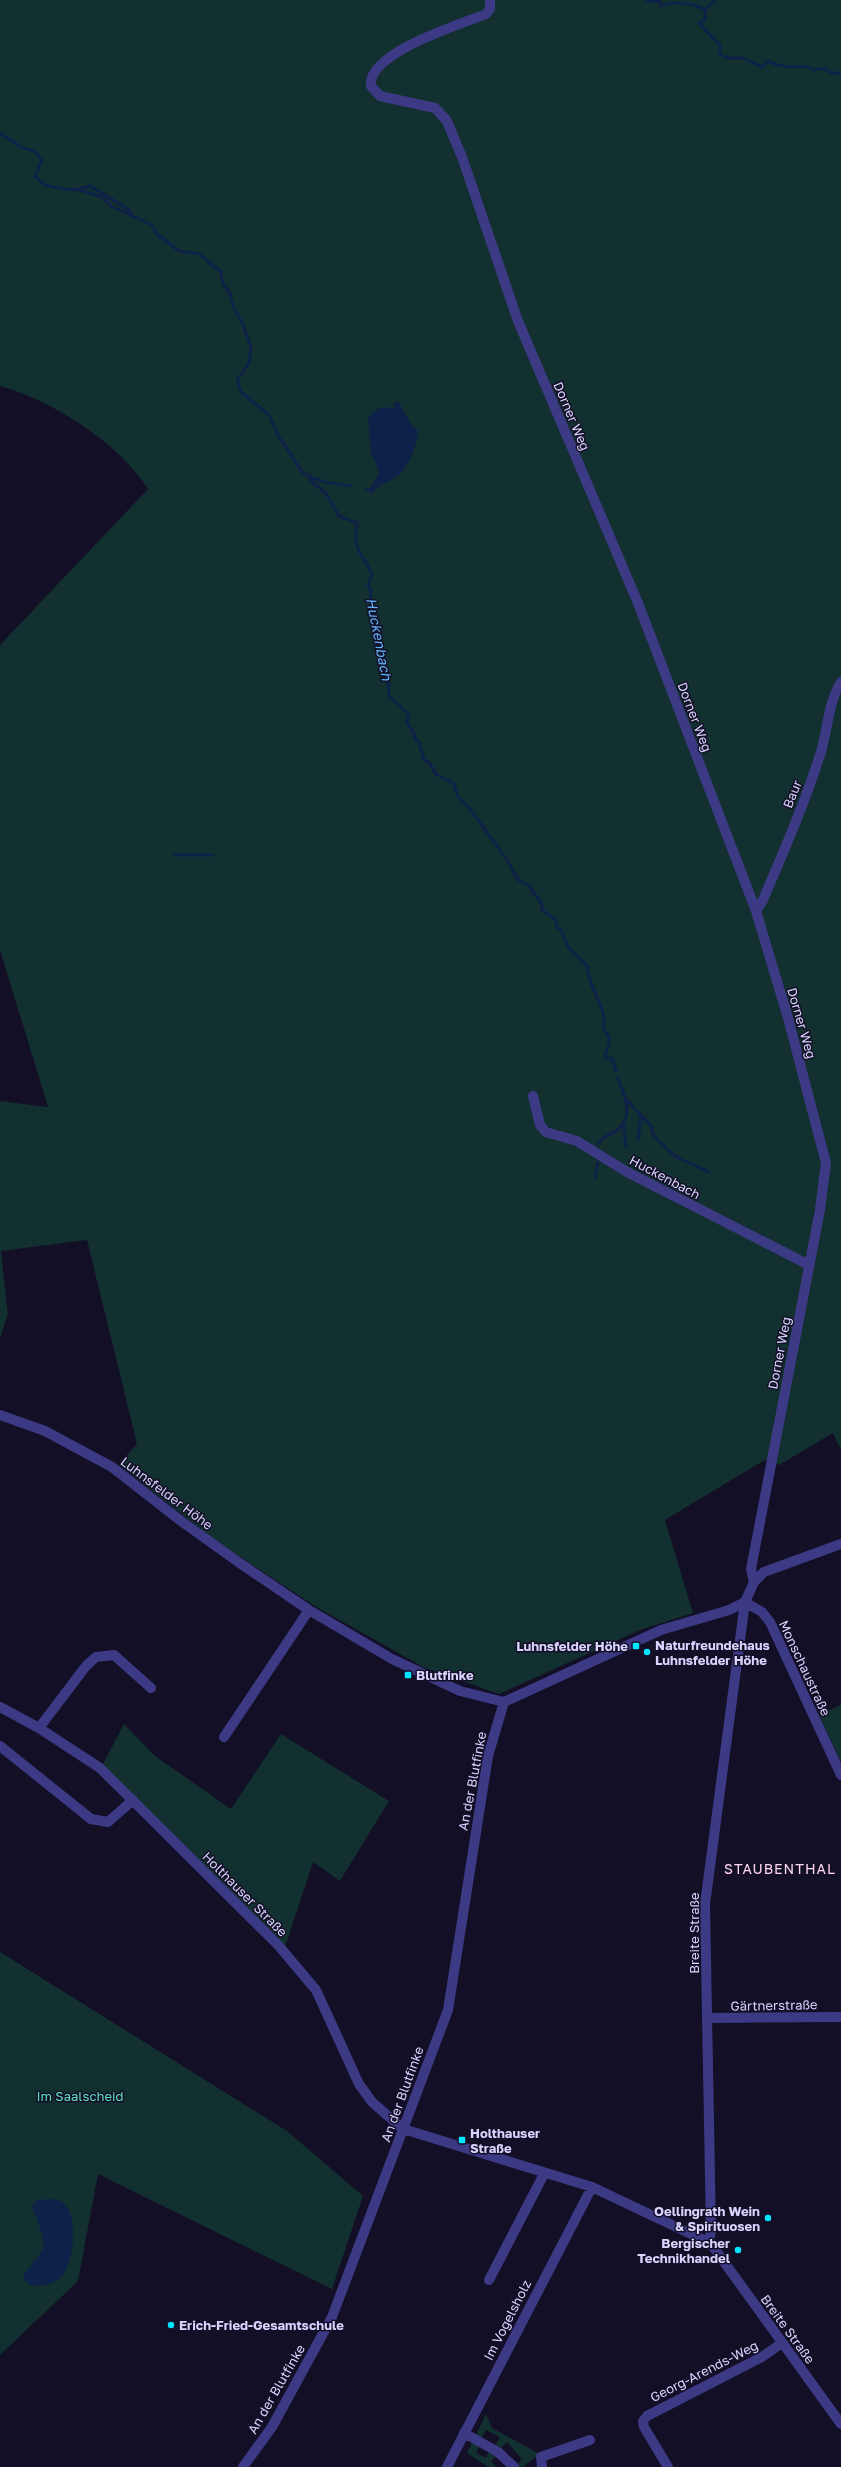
<svg xmlns="http://www.w3.org/2000/svg" width="841" height="2467" viewBox="0 0 841 2467" font-family="'Golos Text',sans-serif">
<rect width="100%" height="100%" fill="#130f26"/>
<!-- green -->
<path fill="#12302f" d="M0 0H841V1450L833 1433 779 1465 765 1460 665 1520 693 1613 640 1630 499 1694 425 1668 318 1608 219 1543 118 1465 137 1444 87 1240 1 1251 8 1314 0 1338V1101L48 1107 0 950V645L148 489C118 442 53 401 0 386Z
M841 1705V1762L819 1715Z
M124 1724 155 1756 231 1809 281 1734 389 1801 340 1881 313 1862 285 1947 103 1764Z
M0 1952 287 2131 363 2196 332 2289 98 2174 78 2281 0 2355Z
M486 2414 492 2428 538 2453 542 2452 523 2467H515L522 2459 507 2442 498 2451 494 2448 500 2437 486 2430 480 2441 475 2437Z
M473 2440 481 2443 476 2453 486 2458 491 2447 499 2453 491 2461 496 2467H488L467 2453Z"/>
<!-- water -->
<path fill="#0c2248" d="M398 401 411 424 418 431C418 443 408 468 398 476 390 482 378 483 373 493L363 490 371 487 379 474 377 466 371 454 368 419C375 407 384 405 395 409L393 405Z
M37 2200C44 2200 55 2198 61 2201 80 2212 74 2262 62 2276 54 2285 27 2293 23 2276L44 2248 42 2234 32 2206Z"/>
<g fill="none" stroke-linecap="round" stroke-linejoin="round">
<!-- stream -->
<path stroke="#0c2248" stroke-width="3" d="M646 0 660 2 662 6C673 1 696 3 705 10V20L699 23 720 45V54L727 58H743L762 67 768 61C778 67 795 68 806 66L815 70 822 68 832 73H841
M705 10 715 0
M0 133 21 147 34 151 42 160 35 176 45 185 63 189 79 190 102 197 111 206 152 225 157 234 179 251 199 254 221 272 223 284 230 293 233 306 244 327 251 348 249 363 237 380 241 392 269 415 279 437 302 472 310 476V480L326 493 339 516 357 523C353 556 362 549 372 575L368 585 371 592 370 602 380 651 385 660 384 673 388 677 389 696 409 715 407 722 414 733 415 739 419 742 424 760 430 764 436 774 454 784 458 797 471 810 509 863 517 879 529 886 542 904V910L556 920 557 928 561 930 568 947 587 966C589 985 598 995 603 1014 605 1019 603 1024 604 1029 605 1032 608 1034 609 1037 610 1043 607 1049 605 1055L608 1059 612 1058 616 1071
M79 189 90 186 128 209 131 214
M310 477 325 482 350 486
M174 855H213
M626 1099 651 1126 654 1136 676 1157 709 1172
M623 1123 626 1147
M638 1140 641 1117
M598 1144C602 1136 609 1136 616 1131 635 1118 625 1096 618 1078
M595 1178 598 1162"/>
<!-- minor -->
<path stroke="#3d3a85" stroke-width="10" d="M490 0V9L486 14C462 24 366 53 371 86L380 96 435 108 447 121 462 157 518 321 638 603 756 911 788 1018 826 1163 820 1210 751 1569 754 1582
M756 911 763 900C783 853 804 805 820 755 828 731 827 705 841 682
M533 1096 540 1125 546 1132 577 1141 627 1172 809 1265
M0 1415 45 1431 112 1467 181 1521 241 1564 309 1610 392 1659 460 1691 504 1702 661 1630 729 1610 745 1602
M745 1602 762 1612 770 1622 841 1775
M0 1707 39 1728 100 1768 278 1945 316 1990 359 2084 372 2102 403 2129 413 2132 592 2187 708 2242 714 2248 841 2424
M39 1728 86 1666 96 1657 114 1655 151 1688
M224 1737 309 1610
M0 1746 91 1819 108 1822 133 1800
M708 2018 841 2017
M708 2242 711 2232 705 1904 745 1602 754 1582 764 1572 841 1544
M489 2280 544 2174
M464 2433 498 2452 514 2467
M243 2467 272 2427 332 2317 448 2010 488 1756 504 1702
M447 2467 592 2187
M542 2467 541 2457 590 2440
M668 2467 644 2427 643 2421 647 2416 762 2357 782 2343"/>
</g>
<!-- markers -->
<g fill="#00e5ff" stroke="#130f26" stroke-width="1.5">
<rect x="632" y="1642" width="8" height="8" rx="2"/>
<circle cx="647" cy="1652" r="4"/>
<rect x="404" y="1671" width="8" height="8" rx="2"/>
<rect x="458" y="2136" width="8" height="8" rx="2"/>
<circle cx="768" cy="2218" r="4"/>
<circle cx="738" cy="2250" r="4"/>
<circle cx="171" cy="2325" r="4"/>
</g>
<g text-anchor="middle" stroke-width="3" stroke-linejoin="round" paint-order="stroke">
<!-- street labels -->
<g font-size="13" fill="#d9d4ff" stroke="#130f26">
<text transform="translate(572 416) rotate(67)" y="5">Dorner Weg</text>
<text transform="translate(695 717) rotate(69)" y="5">Dorner Weg</text>
<text transform="translate(792 794) rotate(-68)" y="5">Baur</text>
<text transform="translate(802 1023) rotate(74)" y="5">Dorner Weg</text>
<text transform="translate(665 1177) rotate(28)" y="5">Huckenbach</text>
<text transform="translate(779 1353) rotate(-79)" y="5">Dorner Weg</text>
<text transform="translate(167 1493) rotate(37)" y="5">Luhnsfelder Höhe</text>
<text transform="translate(805 1668) rotate(65)" y="5">Monschaustraße</text>
<text transform="translate(472 1781) rotate(-79)" y="5">An der Blutfinke</text>
<text transform="translate(245 1894) rotate(45)" y="5">Holthauser Straße</text>
<text transform="translate(694 1933) rotate(-90)" y="5">Breite Straße</text>
<text transform="translate(774 2005) rotate(-1)" y="5">Gärtnerstraße</text>
<text transform="translate(402 2094) rotate(-70)" y="5">An der Blutfinke</text>
<text transform="translate(507 2320) rotate(-63)" y="5">Im Vogelsholz</text>
<text transform="translate(788 2329) rotate(54)" y="5">Breite Straße</text>
<text transform="translate(704 2371) rotate(-27)" y="5">Georg-Arends-Weg</text>
<text transform="translate(276 2389) rotate(-60)" y="5">An der Blutfinke</text>
</g>
<!-- poi labels -->
<g font-size="13" font-weight="bold" fill="#d9d4ff" stroke="#130f26" text-anchor="start">
<text x="655" y="1650">Naturfreundehaus<tspan x="655" dy="15">Luhnsfelder Höhe</tspan></text>
<text x="628" y="1651" text-anchor="end">Luhnsfelder Höhe</text>
<text x="416" y="1680">Blutfinke</text>
<text x="470" y="2138">Holthauser<tspan x="470" dy="15">Straße</tspan></text>
<text x="760" y="2216" text-anchor="end">Oellingrath Wein<tspan x="760" dy="15">&amp; Spirituosen</tspan></text>
<text x="730" y="2248" text-anchor="end">Bergischer<tspan x="730" dy="15">Technikhandel</tspan></text>
<text x="179" y="2330">Erich-Fried-Gesamtschule</text>
</g>
<!-- park labels -->
<g font-size="13" fill="#5fe0c0" stroke="#130f26">
<text x="80" y="2101">Im Saalscheid</text>
</g>
<!-- water labels -->
<g font-size="14" font-style="italic" fill="#62b6ff" stroke="#130f26">
<text transform="translate(379 639) rotate(79)" y="5">Huckenbach</text>
</g>
<!-- neighbourhood labels -->
<g font-size="14" letter-spacing="1" fill="#ffd6f0" stroke="#130f26">
<text x="780" y="1874">STAUBENTHAL</text>
</g>
</g>
</svg>
